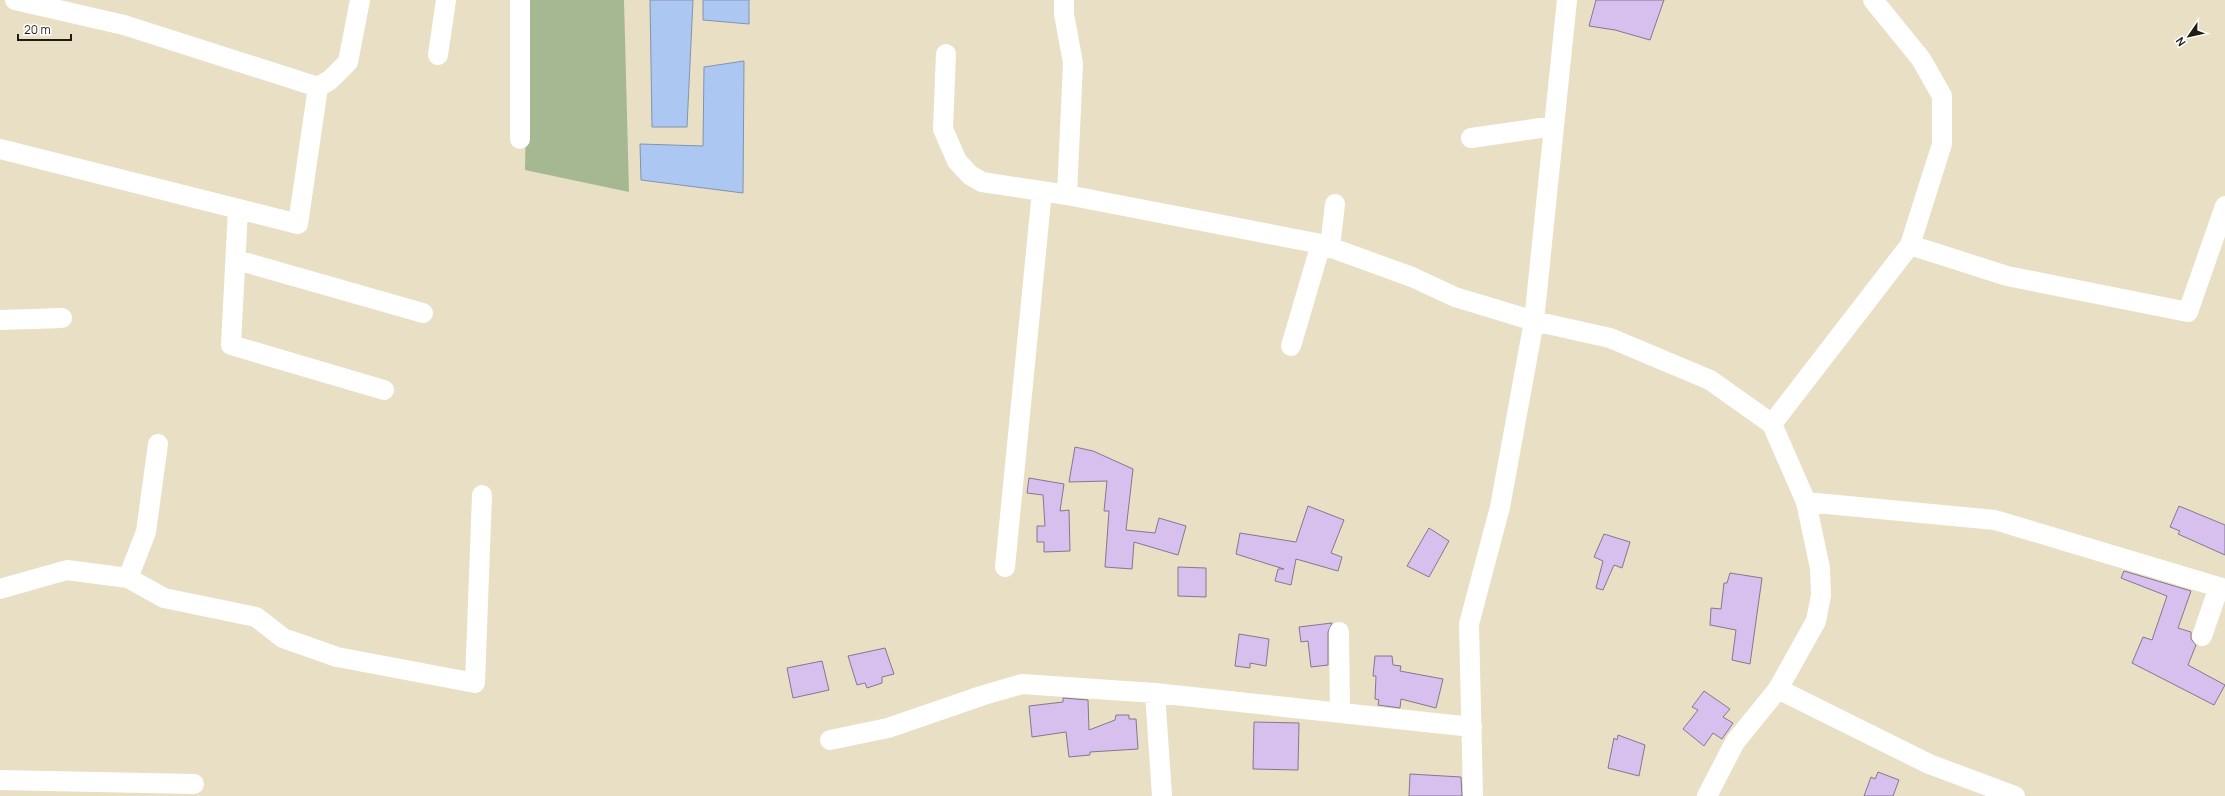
<svg xmlns="http://www.w3.org/2000/svg" width="2225" height="796" viewBox="0 0 2225 796" font-family="Manrope,sans-serif">
<rect width="100%" height="100%" fill="#e9dfc5"/>
<!-- green -->
<path fill="#a5b892" d="M528 0H624L629 192 525 170Z"/>
<!-- water -->
<path fill="#abc7f2" stroke="#8194af" d="M650 0H693L687 127H652Z
M703 0H749V24L703 20Z
M744 61 743 193 641 180 640 144 703 146 704 67Z"/>
<!-- building -->
<path fill="#d7bfee" stroke="#83788f" d="M1596 0H1664L1650 40 1615 30 1589 26Z
M1075 447 1093 451 1133 469 1126 530 1155 533 1159 518 1186 526 1178 555 1134 542 1132 569 1105 567 1109 511H1104L1107 481 1069 482Z
M1029 478 1064 484 1060 511 1069 510 1070 551 1044 552V542H1037V526H1045L1043 495 1027 493Z
M1308 506 1344 520 1331 553 1342 557 1338 571 1296 559 1291 585 1275 581 1278 569H1284L1236 554 1240 533 1296 542Z
M2179 506 2225 525V555L2178 534 2180 531 2170 527Z
M1429 528 1449 541 1429 577 1407 566Z
M1604 534 1630 542 1622 568 1614 565 1603 590 1596 588 1603 561 1594 557Z
M1178 567 1206 568V597L1178 596Z
M2124 571 2191 591 2178 628 2191 632V639L2196 645 2188 665 2225 685 2214 705 2132 663 2143 637 2152 640 2167 596 2121 578Z
M1730 573 1762 578 1750 664 1732 660 1736 630 1710 625 1711 608 1721 609 1724 583H1727Z
M1332 623 1328 632V665L1311 667 1308 641 1301 642 1299 627Z
M1239 634 1269 639 1266 666 1250 663V668L1235 666Z
M885 648 894 674 882 677V683L867 688 865 683 857 685 848 656Z
M1375 656H1392L1393 665 1401 666 1400 671 1443 679 1436 708 1401 699 1400 708 1378 705 1379 700 1375 699 1376 676H1373Z
M822 661 829 690 793 698 787 668Z
M1704 691 1730 709 1723 717 1733 723 1722 739 1713 733 1704 746 1683 729 1698 710 1692 707Z
M1063 698 1088 700 1089 730 1115 720 1116 715H1129V719H1136L1138 749 1090 752V755L1069 757 1066 732 1032 737 1029 706 1063 702Z
M1254 722 1299 723 1298 770 1253 769Z
M1618 735 1645 745 1639 776 1608 768 1614 738 1617 740Z
M1878 772 1899 780 1893 796H1864L1871 777 1875 779Z
M1410 774 1461 777 1462 796H1409Z"/>
<g fill="none" stroke-linecap="round" stroke-linejoin="round">
<!-- minor -->
<path stroke="#fff" stroke-width="20" d="M15 0 124 25 318 87 330 80 348 62 360 0
M1064 0V14L1073 63 1067 195
M946 54 943 129 957 161 970 175 982 182 1067 195 1321 244 1412 277 1455 297 1534 321 1610 338 1710 380 1772 424 1806 502 1820 568 1821 595 1816 621 1778 689 1735 742 1707 796
M438 55 446 0
M1471 138 1554 126
M520 139V0
M0 149 298 224 318 87
M238 209 231 345 384 390
M1910 245 2007 276 2188 312 2225 206
M1330 247 1335 204
M237 260 423 313
M0 320 62 318
M1291 346 1321 244
M1772 424 1910 245 1942 144V96L1921 59 1873 0
M1806 502 1995 520 2225 589
M1005 567 1042 191
M128 578 146 532 158 444
M0 589 67 570 128 578 164 598 256 617 283 638 337 657 475 683 482 495
M1339 632 1340 713
M2202 636 2219 587
M1778 689 1929 764 2015 796
M1155 693 1162 796
M830 740 888 728 984 695 1022 684 1155 693 1472 727
M0 780 194 784
M1473 796 1469 624 1500 507 1534 321 1567 0"/>
</g>
<!-- north arrow -->
<g transform="translate(2189 36) rotate(236)" stroke="#ffffff" stroke-width="3" paint-order="stroke">
<path d="M0-3L7 15L0 10L-7 15Z" fill="#1f1c12"/>
<text y="-6" font-size="11" font-weight="bold" text-anchor="middle" fill="#1f1c12">N</text>
</g>
<!-- scale -->
<path d="M18 34v6h53v-6" fill="none" stroke="#1f1c12" stroke-width="2"/>
<text x="24" y="34" font-size="12" fill="#1f1c12" stroke="#ffffff" stroke-width="3" paint-order="stroke">20 m</text>
</svg>
